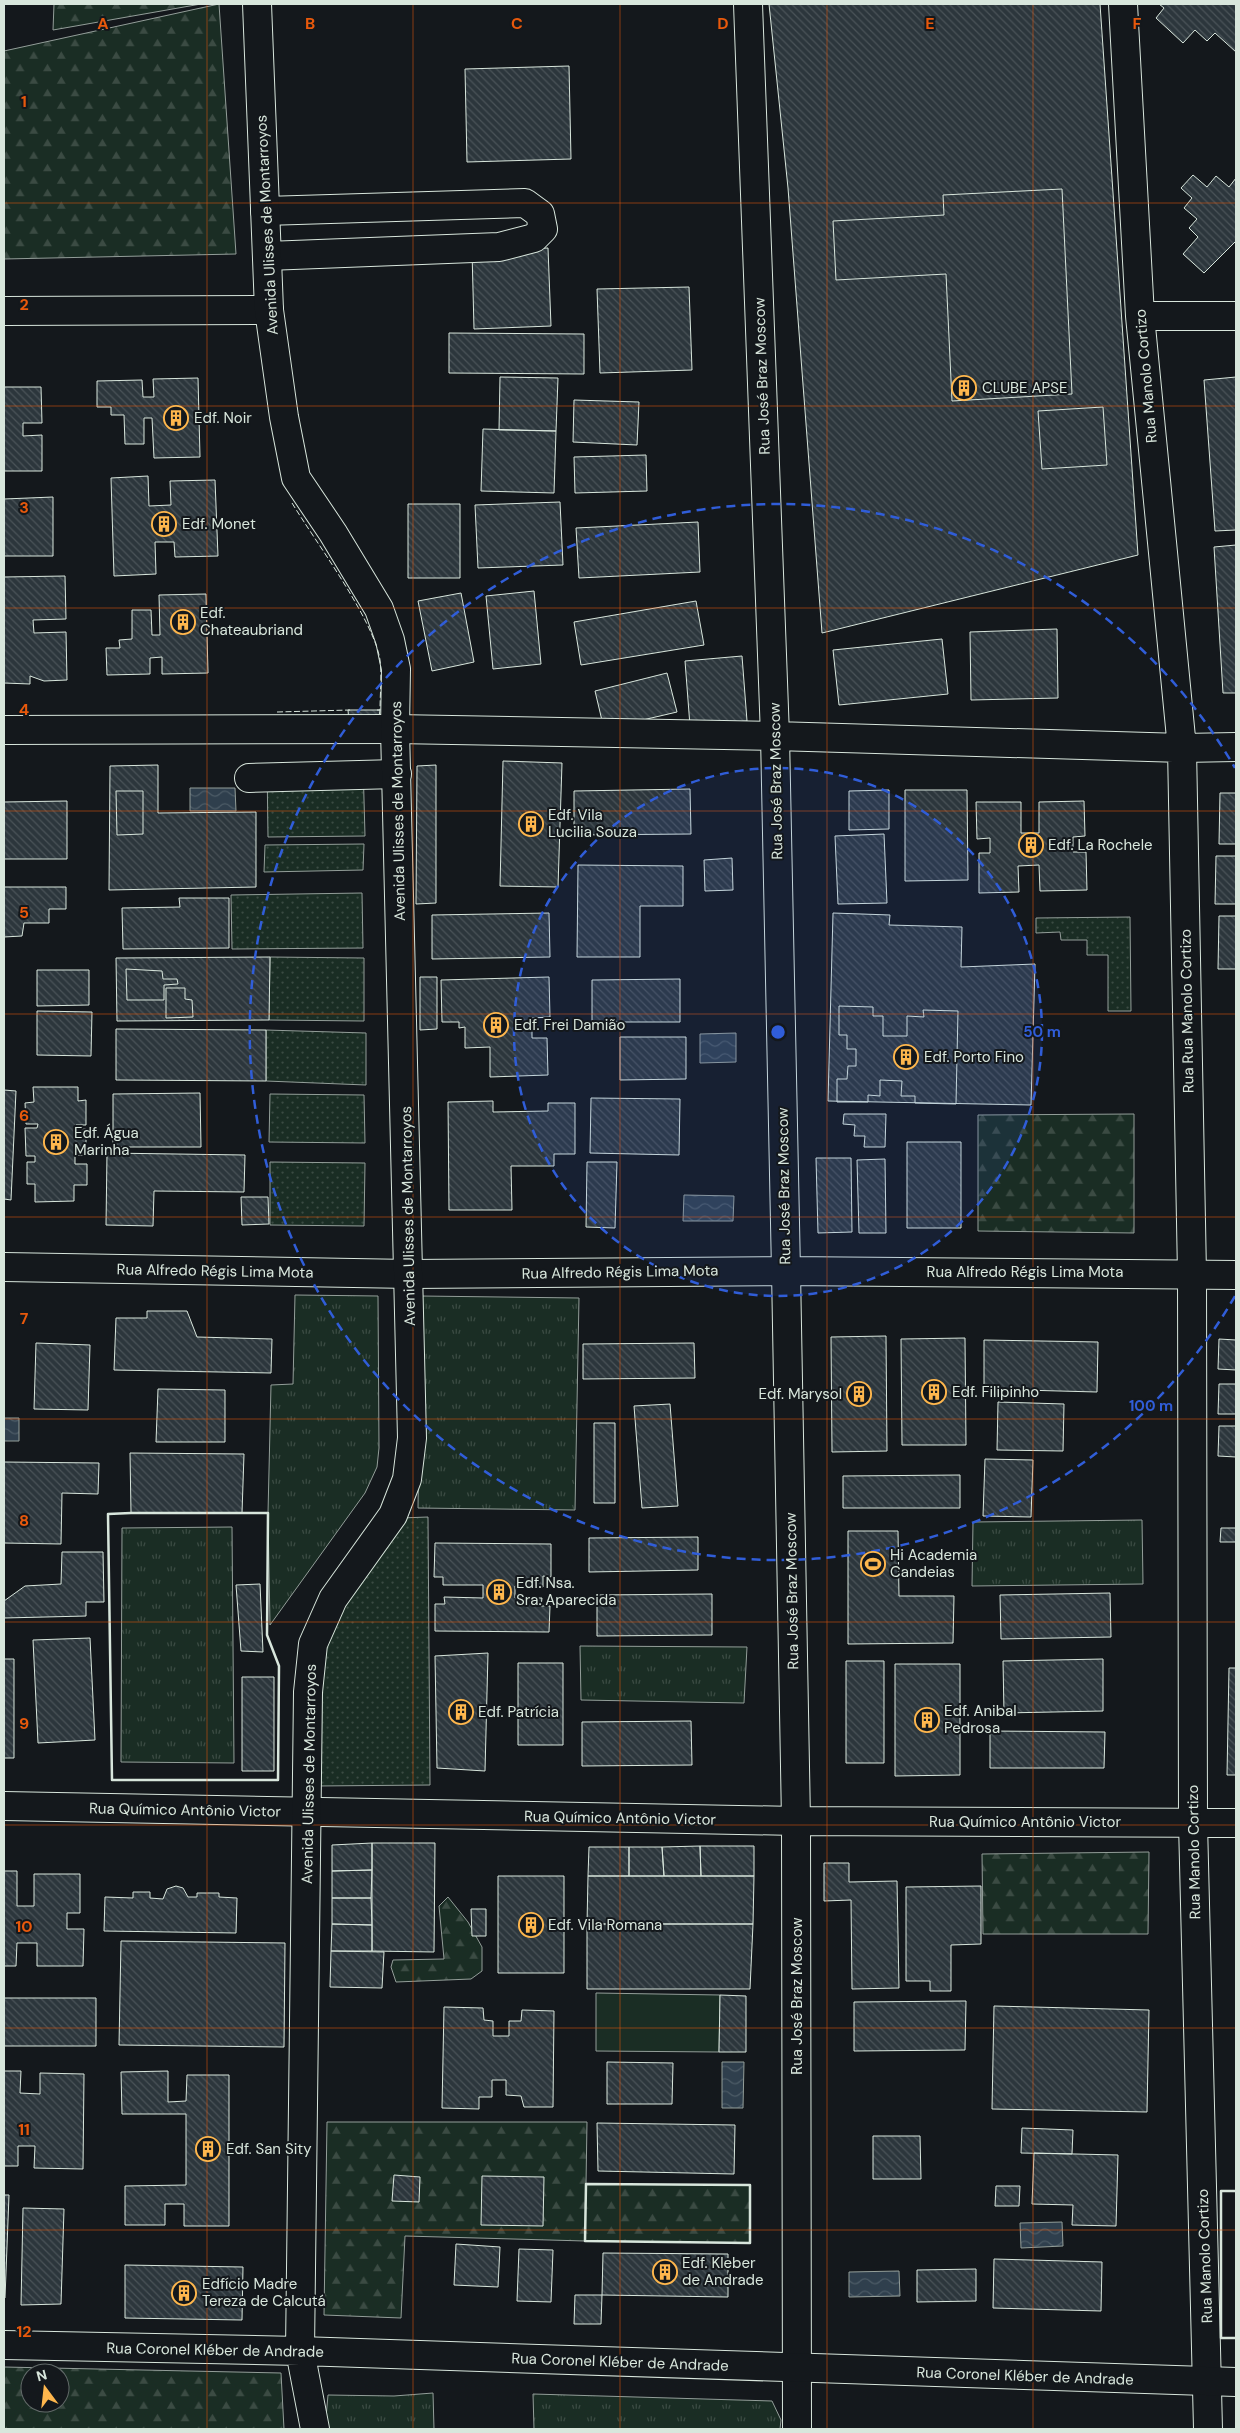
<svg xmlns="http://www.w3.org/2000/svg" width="1240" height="2433" viewBox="0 0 1240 2433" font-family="'DM Sans',sans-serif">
<defs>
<pattern id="grass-tufts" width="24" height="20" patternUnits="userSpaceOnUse" patternTransform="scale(1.25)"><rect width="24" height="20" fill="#1a2d24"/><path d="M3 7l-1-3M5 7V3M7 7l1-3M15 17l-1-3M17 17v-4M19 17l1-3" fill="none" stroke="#3b4b43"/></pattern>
<pattern id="forest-firs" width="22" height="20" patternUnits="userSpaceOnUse" patternTransform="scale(1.25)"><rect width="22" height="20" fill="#1a2d24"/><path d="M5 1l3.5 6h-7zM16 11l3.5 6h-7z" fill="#3b4b43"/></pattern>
<pattern id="garden-dots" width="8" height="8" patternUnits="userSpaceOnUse" patternTransform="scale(1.25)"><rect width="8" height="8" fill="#1a2d24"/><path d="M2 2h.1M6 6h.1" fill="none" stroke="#3b4b43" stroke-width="1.8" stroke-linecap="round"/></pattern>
<pattern id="water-waves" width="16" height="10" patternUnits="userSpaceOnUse" patternTransform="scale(1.25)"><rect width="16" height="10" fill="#2f3f4d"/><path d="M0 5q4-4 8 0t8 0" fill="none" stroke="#4c5b66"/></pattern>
<pattern id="building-back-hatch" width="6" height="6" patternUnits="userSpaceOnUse" patternTransform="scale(1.25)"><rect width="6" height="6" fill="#2c363c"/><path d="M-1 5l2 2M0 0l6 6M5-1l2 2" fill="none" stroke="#4a5358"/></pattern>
</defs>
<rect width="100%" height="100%" fill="#14181c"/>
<!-- grass -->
<path fill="url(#grass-tufts)" stroke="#939e99" d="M295 1295 378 1296 379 1448 377 1467 365 1493 270 1625 268 1513 271 1385 293 1384Z
M421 1296 579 1298 575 1510 418 1508Z
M1142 1520 1143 1584 972 1586 973 1522Z
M232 1527 234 1763 121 1762 122 1528Z
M580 1646 747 1647 744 1703 581 1700Z
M433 2393 434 2429H325L328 2395 394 2396Z
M533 2394 772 2401 781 2420 780 2429H534Z"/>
<!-- forest -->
<path fill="url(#forest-firs)" stroke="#939e99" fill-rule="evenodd" d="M54 4H201L53 30Z
M219 4 236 254 4 259V51Z
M1134 1114V1233L978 1231V1115Z
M1149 1852 1148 1934H983L982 1854Z
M448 1897 468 1922 482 1947V1971L471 1979 396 1982 391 1967 393 1960 444 1959 439 1906Z
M327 2122H587L586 2184 750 2185V2243L585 2241 405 2236 401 2318 324 2315Z
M4 2367 281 2373 284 2429H4ZM30 2373H60V2403H30Z"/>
<!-- garden -->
<path fill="url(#garden-dots)" stroke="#939e99" d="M363 763 365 836 268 837 267 764Z
M364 844 363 870 264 872 265 845Z
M362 893 363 948 232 949 231 895Z
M1130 917 1131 1011H1108V955H1087V940H1061L1060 932 1036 933V918Z
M270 957 364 958V1021L269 1020Z
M266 1030 366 1033V1085L266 1081Z
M270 1094 364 1095 365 1143 269 1142Z
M270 1162 365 1163 364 1226 270 1225Z
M428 1517 430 1785 316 1786 326 1629 400 1518Z"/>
<!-- pitch -->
<path fill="#1a2d24" stroke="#939e99" d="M596 1993 720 1995 719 2052 596 2051Z"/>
<!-- water -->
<path fill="url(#water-waves)" stroke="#939e99" d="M190 788H235L236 811H190Z
M736 1033V1062L700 1063V1034Z
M684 1195 734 1196 733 1221H683Z
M4 1418H19V1441H4Z
M722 2062H744L743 2108H722Z
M1062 2222 1063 2246 1021 2248 1020 2223Z
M899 2271 900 2296 849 2297V2272Z"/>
<!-- building -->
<path fill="url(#building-back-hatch)" stroke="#d8e6dc" d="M769 4H1100L1138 555 822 633 788 188Z
M1159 4H1236V52L1215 33 1207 41 1195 30 1183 43 1156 18 1164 8Z
M569 66 571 159 467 162 465 69Z
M1193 175 1207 187 1216 176 1229 187 1236 178V241L1204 273 1183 254 1198 237 1189 228 1197 219 1184 208 1192 198 1181 188Z
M1062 189 1072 394 952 401 946 274 836 280 833 221 944 215 943 195Z
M548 248 551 326 474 329 472 251Z
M689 287 692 370 600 373 597 289Z
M449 333 584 334V374L449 373Z
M500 377 558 378 556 431 499 430Z
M1236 377V530L1215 531 1204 380Z
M198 378 200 457 154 458 152 418H144V444H125L124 415H111V407H97V381L142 380 143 397H154L153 379Z
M4 387H41L42 423H23V436L42 435V471H4Z
M574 400 639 402 637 445 573 442Z
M1103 407 1107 465 1042 469 1038 411Z
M483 429 556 431 554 493 481 491Z
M646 455 647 491 575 493 574 457Z
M148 476 149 506 171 505 170 481 215 480 218 556 175 557 174 542H155L156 574 114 576 111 478Z
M53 497V556H4V499Z
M560 502 563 565 478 568 475 505Z
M408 504H460V578H408Z
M698 522 700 572 579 578 576 528Z
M1236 545V693H1223L1214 547Z
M65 576 66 619 33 620 34 633 66 632 67 680 44 681 30 676V684L4 683V577Z
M534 591 541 664 493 669 486 596Z
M461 593 474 662 432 671 418 601Z
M206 594 208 673 162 674V657L150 658V674L107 675 106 648H120L119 640 132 639V610H151L152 635H160L159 595Z
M696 601 704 645 581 665 574 622Z
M1057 629 1058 698 971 700 970 632Z
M942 639 948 694 839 705 833 650Z
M742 656 747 721 690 726 685 661Z
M667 673 677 712 604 729 595 691Z
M348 710H380L378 723 349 722Z
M503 761 562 763 558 887 500 886Z
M158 765V813L256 812V887L109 890 110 766Z
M436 765V903L416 904 417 766Z
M690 789 691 834 574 835V791Z
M889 790V829L849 830V791Z
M905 790H967L968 880 905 881Z
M116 791H143V834L117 835Z
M1220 793H1236V844H1219Z
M67 801V859H4V802Z
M1084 801 1085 836 1073 837V852H1086L1087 890 1040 891 1039 865 1018 866 1019 892 979 893V853H990V838L977 839 976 802H1021V833H1039V802Z
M884 834 887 903 838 904 835 836Z
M1216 856H1236V904H1215Z
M732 858 733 890 705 891 704 860Z
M578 865 683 866V906H640V957H577Z
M4 887H66V909H49V923H24L22 936 4 937Z
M179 898H229V948L123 949 122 908 180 907Z
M549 913 550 957 432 959V915Z
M833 913 890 915 889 925 962 927 961 967 1035 964 1031 1105 828 1101Z
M1219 916H1236V969H1218Z
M270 957 269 1020 117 1021 116 958Z
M126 969 162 971 163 979H177L178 984 164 985V1000H127Z
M37 970H89V1005L37 1006Z
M420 977H437V1029L420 1030Z
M549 977 550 1017 532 1018V1038H547L548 1075 490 1077V1047L465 1048V1027L459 1028V1022H442L441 980Z
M680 979V1022H592V980Z
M166 988H185V999L192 1000 193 1017 166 1018Z
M839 1006 873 1007V1016H883V1036H907V1016L924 1017 923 1010 958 1011 956 1104 915 1103V1096H901L902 1081 880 1080V1096L868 1095V1102H837V1079H847L848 1066H856V1049H847V1035H839Z
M37 1011 92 1012 91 1056 37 1055Z
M116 1029 266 1030V1081L116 1080Z
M620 1037H686V1079L620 1080Z
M33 1087H78V1101L86 1100V1125H76V1129H86V1155H75V1164H87V1185H74V1201L35 1202V1184H27V1162H35V1156H26L25 1128H37L38 1124H26L25 1103 34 1102Z
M4 1090 16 1091 11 1200 4 1199Z
M200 1093 201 1147H113V1094Z
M591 1098 680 1099 679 1155 590 1153Z
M493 1101V1112L548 1111V1103H575V1154H554V1166H511L512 1210H449L448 1102Z
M844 1114H886L885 1147H864L865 1136H854L855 1125 843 1124Z
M907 1142H961V1228H907Z
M107 1153 245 1155 244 1192 154 1191 153 1226 106 1225Z
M816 1158H851L852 1232 818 1233Z
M885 1159 886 1233H859L857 1160Z
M587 1162H617L615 1228 586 1227Z
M241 1197H268L269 1224 242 1225Z
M147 1311H187L197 1337 272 1339 271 1373 114 1370 116 1318H147Z
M886 1336 887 1451 832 1452 831 1337Z
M965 1338 966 1445H902L901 1339Z
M1219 1339 1236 1340V1370L1218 1369Z
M984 1340 1098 1342 1097 1392 984 1389Z
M36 1343 90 1345 88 1410 34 1409Z
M694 1343 695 1378 583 1379V1344Z
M1219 1384H1236V1414H1218Z
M158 1389 225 1390V1442H156Z
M998 1402 1064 1404 1063 1451 997 1450Z
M670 1404 678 1506 642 1508 634 1406Z
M594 1423H615V1503H594Z
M1219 1426H1236V1457L1218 1456Z
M130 1453 244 1454 242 1513H131Z
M985 1459 1033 1460 1031 1517 983 1516Z
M4 1462 99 1463 98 1494 62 1493 61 1544 4 1543Z
M960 1475V1508H843V1476Z
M1221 1528H1236V1542H1220Z
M848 1531H898L899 1596H954L953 1643 848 1644Z
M698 1537V1570L589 1572V1538Z
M435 1543 551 1544V1577L543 1576V1587L515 1586V1598H542L541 1606H550L549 1632 435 1631V1604H445L444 1597 483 1598V1585H443V1577H434Z
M62 1552H103L104 1602H86V1616L4 1618V1601L25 1586 61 1584Z
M260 1584 263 1652 241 1651 236 1585Z
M1110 1593 1111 1637 1001 1639 1000 1595Z
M712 1594V1635L597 1636V1595Z
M90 1638 95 1740 38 1743 33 1640Z
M488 1653 485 1771 437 1768 435 1656Z
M4 1659H14V1758H4Z
M1103 1659V1711L1004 1713 1003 1661Z
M846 1661H884V1763H846Z
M518 1663H563V1745H518Z
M895 1664H960V1775L895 1776Z
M1229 1668H1236V1775H1227Z
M242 1677H274V1771H242Z
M691 1721 692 1765 582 1766V1722Z
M990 1731 1105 1732 1104 1768H990Z
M372 1843H435L434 1952 372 1951Z
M372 1843V1870L332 1871V1845Z
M700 1846 701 1876H664L662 1847Z
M700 1846H754V1876H701Z
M589 1847H629V1876H588Z
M629 1847H662L664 1876H629Z
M824 1863H849V1882L897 1881 899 1988 852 1989 851 1900 824 1901Z
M372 1870 371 1898H332V1871Z
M4 1871H17V1906H34V1874H80V1913H67V1929H84L83 1966H37V1943H17L16 1966H4Z
M498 1876H564V1973H498Z
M588 1876H754L753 1924H587Z
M176 1886 183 1888 188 1897H197V1893H219V1897L237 1898 236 1933 104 1931 105 1897 133 1898V1892H150V1898L163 1899 167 1889Z
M981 1886V1944L951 1945V1991H930V1981H906V1887Z
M332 1898H371L372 1925 332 1924Z
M471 1909H486V1936H472Z
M332 1924 372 1925V1951H331Z
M587 1924H753L750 1989H587Z
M121 1941 285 1943 284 2047 119 2045Z
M331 1951 384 1952 382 1988 330 1987Z
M720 1995 746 1996V2052H719Z
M4 1998H96V2046H4Z
M966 2001 965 2050 854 2051V2002Z
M994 2006 1149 2010 1147 2112 992 2109Z
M444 2007 483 2008 484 2020 493 2021V2036H509V2021H521L522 2010 554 2011 553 2107H524L521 2096 506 2095V2080H492V2097H479V2109L442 2108Z
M607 2062 673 2063 672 2104H607Z
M4 2071H21L20 2093 40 2094V2073L84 2074 83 2169 34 2168 35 2146H18V2166H4Z
M168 2071V2102L186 2101 187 2075H229V2226H184V2204H165V2225H125V2186L186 2185V2114H122L121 2072Z
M597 2123 735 2125 734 2174 598 2171Z
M1022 2128 1073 2130 1072 2154 1021 2153Z
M873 2136H920L921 2179H873Z
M1034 2153 1118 2155 1116 2226 1072 2225 1073 2205 1032 2204Z
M394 2175 420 2177 419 2202 392 2201Z
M482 2176 544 2177 543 2226 481 2225Z
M996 2186H1020L1019 2206H995Z
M4 2195H9L5 2298H4Z
M23 2208 64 2209 61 2304 21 2305Z
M456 2244 500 2247 498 2287 454 2285Z
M519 2249 553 2250 551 2302 517 2301Z
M603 2253 728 2254V2297L602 2295Z
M994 2259 1102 2262 1101 2311 993 2308Z
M125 2265 243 2267 242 2320 125 2318Z
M976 2269V2301L917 2302V2270Z
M575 2295H602L601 2324H574Z"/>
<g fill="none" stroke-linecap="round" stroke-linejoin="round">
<defs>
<path id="minor" d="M748 4 775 736 786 1271 796 1821 797 2429
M1123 4 1140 316 1182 748 1192 1274 1193 1823 1208 2429
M265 211 525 203 540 214 543 229 534 238 499 247 267 256
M4 311 269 310
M1140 316H1236
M4 730 395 729 775 736 1182 748 1236 747
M249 778 397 774
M4 1267 410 1274 786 1271 1236 1275
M4 1806 796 1821 1236 1823"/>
<path id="major" d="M257 4 269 310 284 417 296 478 333 533 379 609 390 640 396 669 395 729 412 1438 407 1479 393 1515 333 1599 313 1644 308 1692 300 2351 315 2429
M4 2345 300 2351 1236 2382"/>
</defs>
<!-- minor casing -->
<use href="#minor" stroke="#d8e6dc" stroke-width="30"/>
<!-- major casing -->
<use href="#major" stroke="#d8e6dc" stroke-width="30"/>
<!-- minor -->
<use href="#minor" stroke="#14181c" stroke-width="28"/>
<!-- major -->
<use href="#major" stroke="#14181c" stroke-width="28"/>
<!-- fence -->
<path stroke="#d8e6dc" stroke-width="1" stroke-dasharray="6 2.5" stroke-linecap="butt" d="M292 503C315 541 374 620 380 660 382 676 380 694 380 710H377
M277 712 350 710"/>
<!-- wall -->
<path stroke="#d8e6dc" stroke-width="2.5" d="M131 1513H268L267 1635 279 1666 278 1780H112L108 1514Z
M586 2184 750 2185V2243L585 2241Z
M1236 2191H1221V2338H1236"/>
</g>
<!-- grid -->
<path fill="none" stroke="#e8590c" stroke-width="1" stroke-opacity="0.55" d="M207 4V2429M413 4V2429M620 4V2429M827 4V2429M1033 4V2429M4 203H1236M4 406H1236M4 608H1236M4 811H1236M4 1014H1236M4 1217H1236M4 1419H1236M4 1622H1236M4 1825H1236M4 2028H1236M4 2230H1236"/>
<!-- distance rings -->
<circle cx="778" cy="1032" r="264" fill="#305dd8" fill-opacity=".12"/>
<g fill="none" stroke="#305dd8" stroke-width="2.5" stroke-dasharray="9 6">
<circle cx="778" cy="1032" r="264"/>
<path d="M1235 1296A528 528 0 1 1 1235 768"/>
</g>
<!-- icons -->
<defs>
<symbol id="building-ring" viewBox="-11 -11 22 22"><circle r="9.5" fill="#14181c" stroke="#ffb74d" stroke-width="1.5"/><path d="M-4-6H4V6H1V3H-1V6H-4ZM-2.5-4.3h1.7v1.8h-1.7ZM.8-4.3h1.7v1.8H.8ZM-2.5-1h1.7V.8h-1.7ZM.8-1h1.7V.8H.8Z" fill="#ffb74d"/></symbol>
<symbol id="stadium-ring" viewBox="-11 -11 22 22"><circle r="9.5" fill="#14181c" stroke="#ffb74d" stroke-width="1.5"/><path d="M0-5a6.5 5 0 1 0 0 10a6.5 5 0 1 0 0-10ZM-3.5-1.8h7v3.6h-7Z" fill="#ffb74d"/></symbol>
</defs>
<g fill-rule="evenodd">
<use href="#building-ring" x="950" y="374" width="28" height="28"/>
<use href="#building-ring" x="162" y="404" width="28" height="28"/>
<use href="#building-ring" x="150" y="510" width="28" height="28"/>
<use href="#building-ring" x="169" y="608" width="28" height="28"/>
<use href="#building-ring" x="517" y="810" width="28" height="28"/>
<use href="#building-ring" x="1017" y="831" width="28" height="28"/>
<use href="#building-ring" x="482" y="1011" width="28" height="28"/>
<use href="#building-ring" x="892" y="1043" width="28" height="28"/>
<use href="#building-ring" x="42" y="1128" width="28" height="28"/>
<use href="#building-ring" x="920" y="1378" width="28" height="28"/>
<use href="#building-ring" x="845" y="1380" width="28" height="28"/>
<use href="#stadium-ring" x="859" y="1550" width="28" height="28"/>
<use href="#building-ring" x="485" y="1578" width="28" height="28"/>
<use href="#building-ring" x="447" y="1698" width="28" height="28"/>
<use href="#building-ring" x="913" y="1706" width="28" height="28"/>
<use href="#building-ring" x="517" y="1911" width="28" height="28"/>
<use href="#building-ring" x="194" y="2135" width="28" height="28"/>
<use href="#building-ring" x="651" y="2258" width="28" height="28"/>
<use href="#building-ring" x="170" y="2279" width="28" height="28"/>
</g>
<g text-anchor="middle" stroke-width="4" stroke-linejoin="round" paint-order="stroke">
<!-- street labels -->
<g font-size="15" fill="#d8e6dc" stroke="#14181c">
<text transform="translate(267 225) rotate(-93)" y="5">Avenida Ulisses de Montarroyos</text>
<text transform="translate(762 376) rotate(-92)" y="5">Rua José Braz Moscow</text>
<text transform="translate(1146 376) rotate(-95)" y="5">Rua Manolo Cortizo</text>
<text transform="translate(776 781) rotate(-91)" y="5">Rua José Braz Moscow</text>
<text transform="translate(398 811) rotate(-91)" y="5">Avenida Ulisses de Montarroyos</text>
<text transform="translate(1187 1011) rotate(-91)" y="5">Rua Rua Manolo Cortizo</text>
<text transform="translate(784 1186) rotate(-91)" y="5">Rua José Braz Moscow</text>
<text transform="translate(408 1216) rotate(-91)" y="5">Avenida Ulisses de Montarroyos</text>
<text transform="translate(215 1271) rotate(1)" y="5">Rua Alfredo Régis Lima Mota</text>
<text transform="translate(620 1272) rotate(-1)" y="5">Rua Alfredo Régis Lima Mota</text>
<text x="1025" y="1277">Rua Alfredo Régis Lima Mota</text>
<text transform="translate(792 1591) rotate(-91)" y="5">Rua José Braz Moscow</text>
<text transform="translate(309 1774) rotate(-89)" y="5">Avenida Ulisses de Montarroyos</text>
<text transform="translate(185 1810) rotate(1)" y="5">Rua Químico Antônio Victor</text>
<text transform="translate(620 1818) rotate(1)" y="5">Rua Químico Antônio Victor</text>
<text x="1025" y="1827">Rua Químico Antônio Victor</text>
<text transform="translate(1194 1852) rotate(-91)" y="5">Rua Manolo Cortizo</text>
<text transform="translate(797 1996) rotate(-90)" y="5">Rua José Braz Moscow</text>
<text transform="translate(1205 2256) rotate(-92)" y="5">Rua Manolo Cortizo</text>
<text transform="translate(215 2350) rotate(1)" y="5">Rua Coronel Kléber de Andrade</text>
<text transform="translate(620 2362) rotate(2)" y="5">Rua Coronel Kléber de Andrade</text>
<text transform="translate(1025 2376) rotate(2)" y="5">Rua Coronel Kléber de Andrade</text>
</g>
<!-- poi labels -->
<g font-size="15" fill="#d8e6dc" stroke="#14181c" text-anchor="start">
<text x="982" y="393">CLUBE APSE</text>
<text x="194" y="423">Edf. Noir</text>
<text x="182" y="529">Edf. Monet</text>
<text x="200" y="618">Edf.<tspan x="200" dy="17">Chateaubriand</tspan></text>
<text x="548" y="820">Edf. Vila<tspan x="548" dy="17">Lucilia Souza</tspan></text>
<text x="1048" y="850">Edf. La Rochele</text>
<text x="514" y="1030">Edf. Frei Damião</text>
<text x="924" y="1062">Edf. Porto Fino</text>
<text x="74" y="1138">Edf. Água<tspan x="74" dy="17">Marinha</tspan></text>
<text x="952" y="1397">Edf. Filipinho</text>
<text x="842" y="1399" text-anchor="end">Edf. Marysol</text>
<text x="890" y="1560">Hi Academia<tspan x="890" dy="17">Candeias</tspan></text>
<text x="516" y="1588">Edf. Nsa.<tspan x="516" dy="17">Sra. Aparecida</tspan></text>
<text x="944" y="1716">Edf. Anibal<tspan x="944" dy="17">Pedrosa</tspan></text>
<text x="478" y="1717">Edf. Patrícia</text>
<text x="548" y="1930">Edf. Vila Romana</text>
<text x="226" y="2154">Edf. San Sity</text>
<text x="682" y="2268">Edf. Kleber<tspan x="682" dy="17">de Andrade</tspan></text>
<text x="202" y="2289">Edfício Madre<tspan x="202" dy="17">Tereza de Calcutá</tspan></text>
</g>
</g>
<g font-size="16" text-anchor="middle" font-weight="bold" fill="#e8590c" stroke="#14181c" stroke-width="4" stroke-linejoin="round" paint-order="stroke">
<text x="103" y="29">A</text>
<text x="310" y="29">B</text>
<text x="517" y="29">C</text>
<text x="723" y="29">D</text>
<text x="930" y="29">E</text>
<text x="1137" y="29">F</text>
<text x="24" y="107">1</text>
<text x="24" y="310">2</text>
<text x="24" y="513">3</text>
<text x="24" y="715">4</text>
<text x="24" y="918">5</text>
<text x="24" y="1121">6</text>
<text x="24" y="1324">7</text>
<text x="24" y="1526">8</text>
<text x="24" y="1729">9</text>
<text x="24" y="1932">10</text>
<text x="24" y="2135">11</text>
<text x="24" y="2337">12</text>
</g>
<circle cx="778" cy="1032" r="8" fill="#305dd8" stroke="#14181c" stroke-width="2.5"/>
<g font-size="15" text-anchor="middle" font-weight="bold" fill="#305dd8" stroke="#14181c" stroke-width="4" stroke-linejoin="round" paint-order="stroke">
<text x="1042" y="1037">50 m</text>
<text x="1151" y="1411">100 m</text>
</g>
<!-- border -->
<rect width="1240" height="2433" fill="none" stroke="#d8e6dc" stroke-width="10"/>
<!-- north arrow -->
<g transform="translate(45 2388) rotate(345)"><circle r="24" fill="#14181c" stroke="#626a69"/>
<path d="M0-4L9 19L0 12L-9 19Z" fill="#ffb74d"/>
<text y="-8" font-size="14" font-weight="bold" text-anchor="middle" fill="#d8e6dc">N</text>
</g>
</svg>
